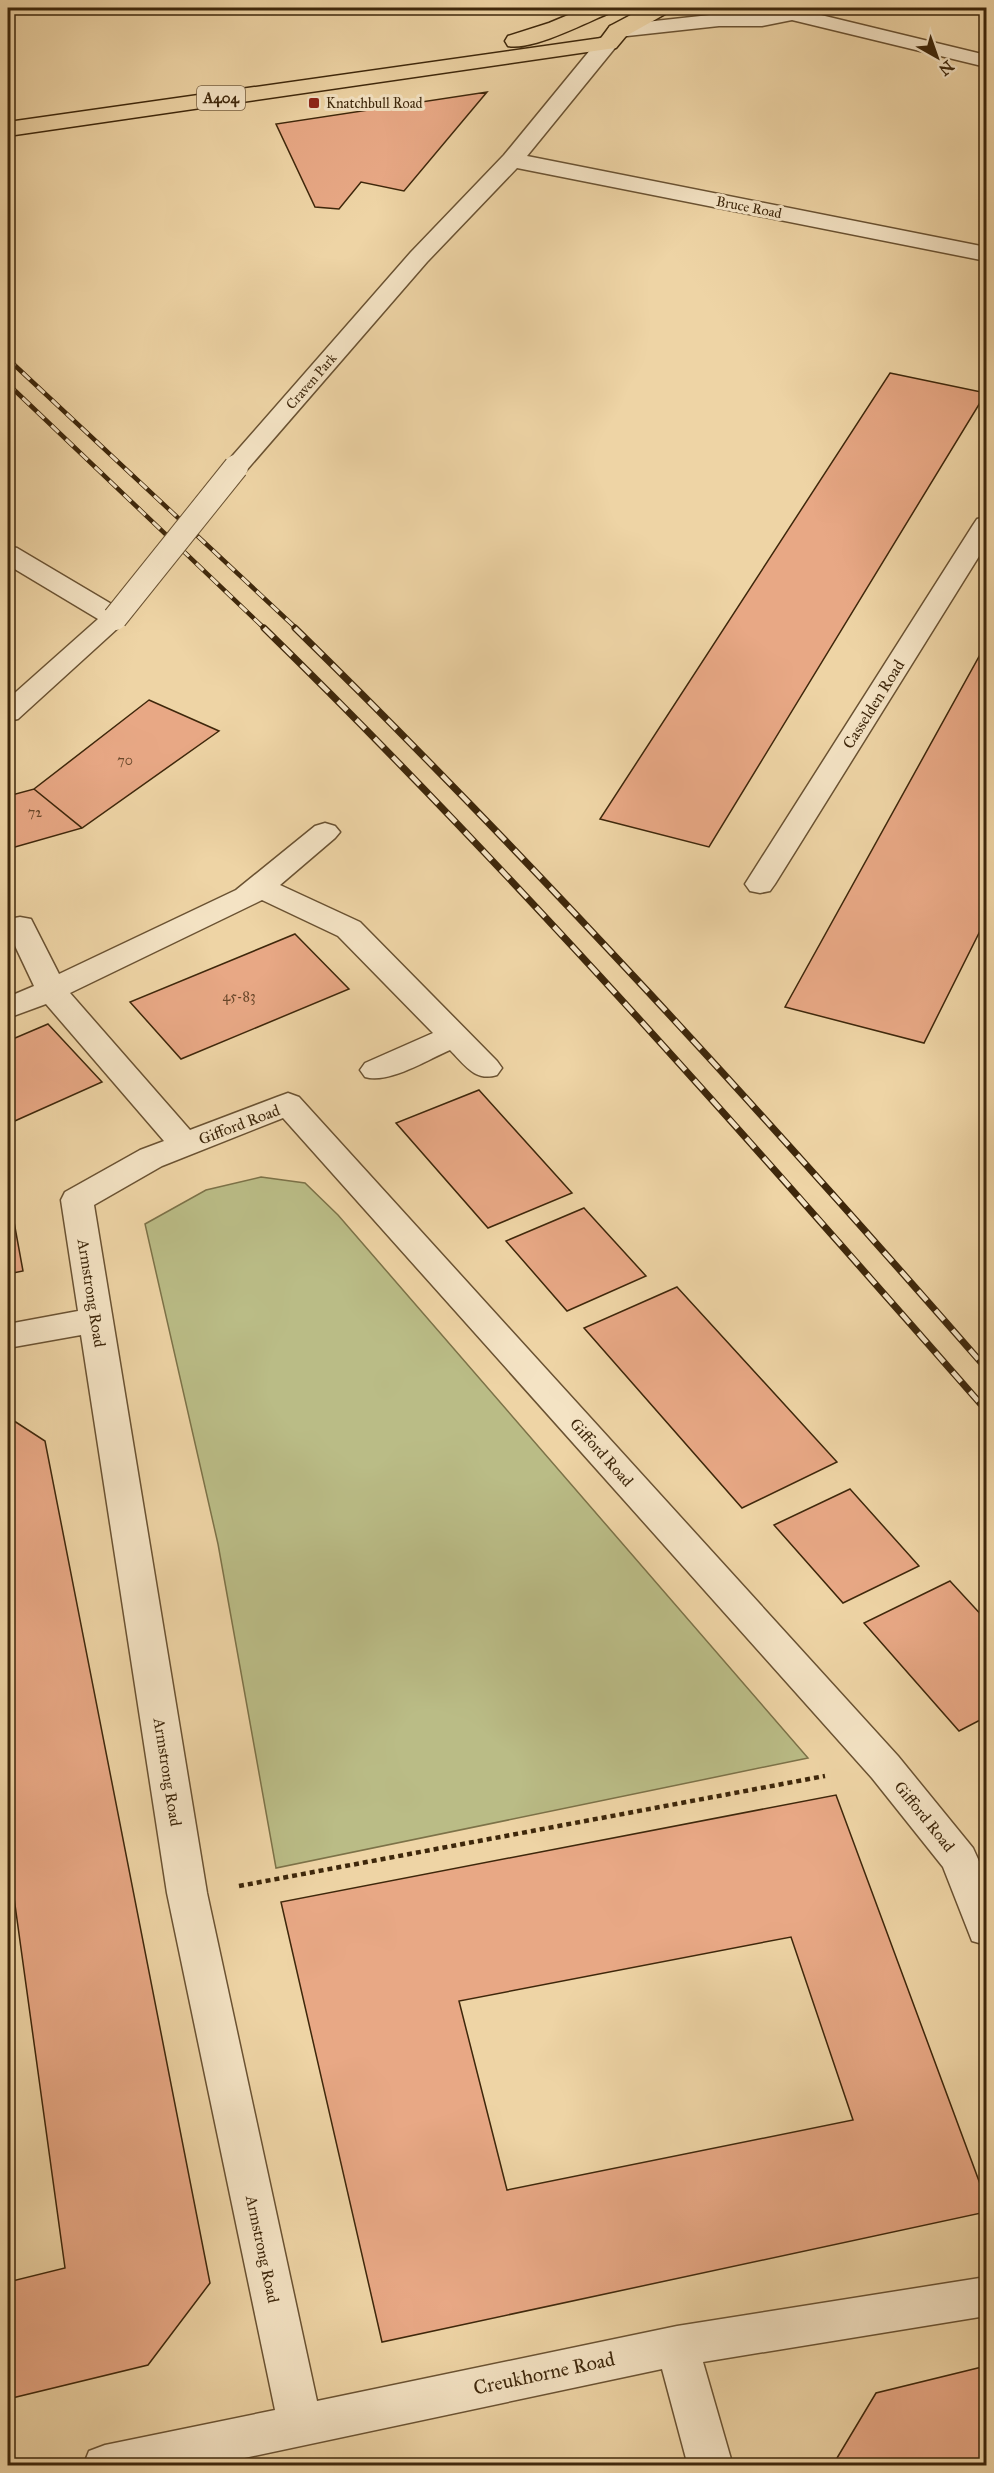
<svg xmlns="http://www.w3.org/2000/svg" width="994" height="2473" viewBox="0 0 994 2473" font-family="'IM FELL Great Primer',serif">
<rect width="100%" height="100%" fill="#eed4a5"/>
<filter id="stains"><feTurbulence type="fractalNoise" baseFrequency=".00333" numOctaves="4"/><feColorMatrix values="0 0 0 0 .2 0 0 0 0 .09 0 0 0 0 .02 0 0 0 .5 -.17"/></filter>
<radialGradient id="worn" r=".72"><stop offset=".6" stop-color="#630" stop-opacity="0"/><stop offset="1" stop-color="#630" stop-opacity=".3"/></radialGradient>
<!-- green -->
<path fill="#babc86" stroke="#7c7248" stroke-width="1.5" d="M261 1177 305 1183 338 1215 808 1758 276 1868 218 1544 145 1224 206 1190Z"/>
<!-- building -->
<path fill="#e8a885" stroke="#3e270b" stroke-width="1.5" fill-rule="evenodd" d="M487 92 404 191 361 182 339 209 315 207 276 124Z
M890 373 986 393 709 847 600 819Z
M986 644V919L924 1043 785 1007Z
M149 700 219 731 82 828 34 789Z
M34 789 82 828 8 849V796Z
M295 934 349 989 181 1059 130 1002Z
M48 1024 102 1082 8 1124V1041Z
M479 1090 572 1193 488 1228 396 1123Z
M8 1189 23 1271 8 1274Z
M584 1208 646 1276 567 1311 506 1241Z
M677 1287 837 1462 742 1508 584 1328Z
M8 1417 45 1441 210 2283 148 2365 8 2399V2282L65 2268 8 1854Z
M850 1489 919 1566 843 1603 774 1525Z
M950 1581 986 1620V1717L959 1731 864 1623Z
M836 1795 986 2200V2212L382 2342 281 1902ZM791 1937 853 2120 507 2190 459 2001Z
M986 2366V2466H838L837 2458 876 2393Z"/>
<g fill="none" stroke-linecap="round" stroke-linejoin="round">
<defs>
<path id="minor" d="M758 8H792L986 55V67L792 20 762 26H719L618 37 610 36 607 31 610 26 618 25 719 14 764 13Z
M608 37 616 38 619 43 527 156 986 247V261L517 168 427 262 245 472 236 475 227 472 223 467 227 462 411 252 504 155 600 38Z
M986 517V545L775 884 770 891 760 893 750 891 745 884 973 525 977 519Z
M8 546 17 548 125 612 129 618 18 719 8 721V699L98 619 8 565Z
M325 823 335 826 340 832 335 838 280 885 360 922 497 1061 502 1068 497 1075C475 1082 465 1065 450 1050 427 1060 389 1084 365 1077L360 1070 365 1063 433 1033 338 936 262 900 70 993 190 1130 277 1097 288 1093 299 1097 898 1756 973 1848 978 1859 986 1880V1945L972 1941 943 1867 872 1778 283 1118 162 1166 94 1205 207 1893 317 2401 677 2326 986 2277V2316L703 2362 733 2466H688L662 2369 207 2466H83L89 2451 105 2445 275 2410 167 1893 81 1335 8 1348V1324L78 1311 61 1200 65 1192 140 1150 164 1141 46 1004 8 1018V997L34 986 8 931 9 919 20 917 31 919 59 974 236 890 315 826Z"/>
<path id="major" d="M585 8H612L609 13C586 23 531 51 508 46L505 41 508 36 549 23Z
M644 8H670L667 13 626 36 616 48 608 49 8 136V122L601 38 610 26Z"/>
</defs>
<!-- minor casing -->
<use href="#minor" stroke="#6a5232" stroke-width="3"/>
<!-- major casing -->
<use href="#major" stroke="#3e270b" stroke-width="3"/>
<!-- path -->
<path stroke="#3e270b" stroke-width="4.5" stroke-dasharray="5 4" stroke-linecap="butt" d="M239 1886 825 1776"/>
<!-- minor -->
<use href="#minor" fill="#f4e3c4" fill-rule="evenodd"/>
<!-- major -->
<use href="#major" fill="#eed4a5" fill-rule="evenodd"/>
<defs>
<path id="rail-far1" d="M8 359 297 629
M8 384 265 629"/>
<path id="rail" d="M264 628C518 876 752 1143 986 1410
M295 628C536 864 764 1114 986 1368"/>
</defs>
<!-- rail-far1 casing -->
<use href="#rail-far1" stroke="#3e270b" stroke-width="4.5"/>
<!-- rail casing -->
<use href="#rail" stroke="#3e270b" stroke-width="7"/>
<!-- rail-far1 -->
<use href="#rail-far1" stroke="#f4e3c4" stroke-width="3" stroke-dasharray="10" stroke-linecap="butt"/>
<!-- rail -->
<use href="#rail" stroke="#f4e3c4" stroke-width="4.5" stroke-dasharray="13" stroke-linecap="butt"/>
<defs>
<path id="minor-bridge" d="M115 618 236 467"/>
</defs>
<!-- minor-bridge casing -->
<use href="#minor-bridge" stroke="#6a5232" stroke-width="26" stroke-linecap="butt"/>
<!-- minor-bridge -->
<use href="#minor-bridge" stroke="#f4e3c4" stroke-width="24"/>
</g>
<!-- markers -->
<rect fill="#8f2418" stroke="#f4e3c4" stroke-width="2" x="308" y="97" width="12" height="12" rx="3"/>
<g text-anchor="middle" stroke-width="6" stroke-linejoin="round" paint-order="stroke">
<!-- far-poi labels -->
<g font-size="14" fill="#3e270b" stroke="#f4e3c4" text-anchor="start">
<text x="326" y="108">Knatchbull Road</text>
</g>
<!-- far-street labels -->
<g font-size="14" fill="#3e270b" stroke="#f4e3c4">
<text transform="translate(749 207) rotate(11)" y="5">Bruce Road</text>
<text transform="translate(311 381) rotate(-49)" y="5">Craven Park</text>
</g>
<!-- number labels -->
<g font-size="14" fill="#68472a">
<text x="125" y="765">70</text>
<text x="35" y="817">72</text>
<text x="239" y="1001">45-83</text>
</g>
<!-- shield labels -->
<rect fill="#f4e3c4" stroke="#755f42" stroke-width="1.5" x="197" y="86" width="48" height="24" rx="4.5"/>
<g font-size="15" font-weight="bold" fill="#3e270b">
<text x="221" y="103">A404</text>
</g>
<!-- street labels -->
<g font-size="16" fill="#3e270b" stroke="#f4e3c4">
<text transform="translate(873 704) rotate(-58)" y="6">Casselden Road</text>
<text transform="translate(239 1124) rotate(-21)" y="6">Gifford Road</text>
<text transform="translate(92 1293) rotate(81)" y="6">Armstrong Road</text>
<text transform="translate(602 1452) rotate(48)" y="6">Gifford Road</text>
<text transform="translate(168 1772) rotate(81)" y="6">Armstrong Road</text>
<text transform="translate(925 1816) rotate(51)" y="6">Gifford Road</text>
<text transform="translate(263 2249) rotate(78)" y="6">Armstrong Road</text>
</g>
<!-- near-street labels -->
<g font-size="20" fill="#3e270b" stroke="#f4e3c4">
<text transform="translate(544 2373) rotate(-12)" y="7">Creukhorne Road</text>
</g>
</g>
<!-- margin -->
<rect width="994" height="2473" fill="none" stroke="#eed4a5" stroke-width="30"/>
<rect x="9" y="9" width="976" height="2455" fill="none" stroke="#3e270b" stroke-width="3"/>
<rect x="15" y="15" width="964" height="2443" fill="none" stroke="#3e270b" stroke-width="1.5"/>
<!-- north arrow -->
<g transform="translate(937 57) rotate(140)" stroke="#f4e3c4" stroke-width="4.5" paint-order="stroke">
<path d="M0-4.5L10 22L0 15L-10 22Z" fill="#3e270b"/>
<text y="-9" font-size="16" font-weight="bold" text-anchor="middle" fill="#3e270b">N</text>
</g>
<rect width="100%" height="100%" filter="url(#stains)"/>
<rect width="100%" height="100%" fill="url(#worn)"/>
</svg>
